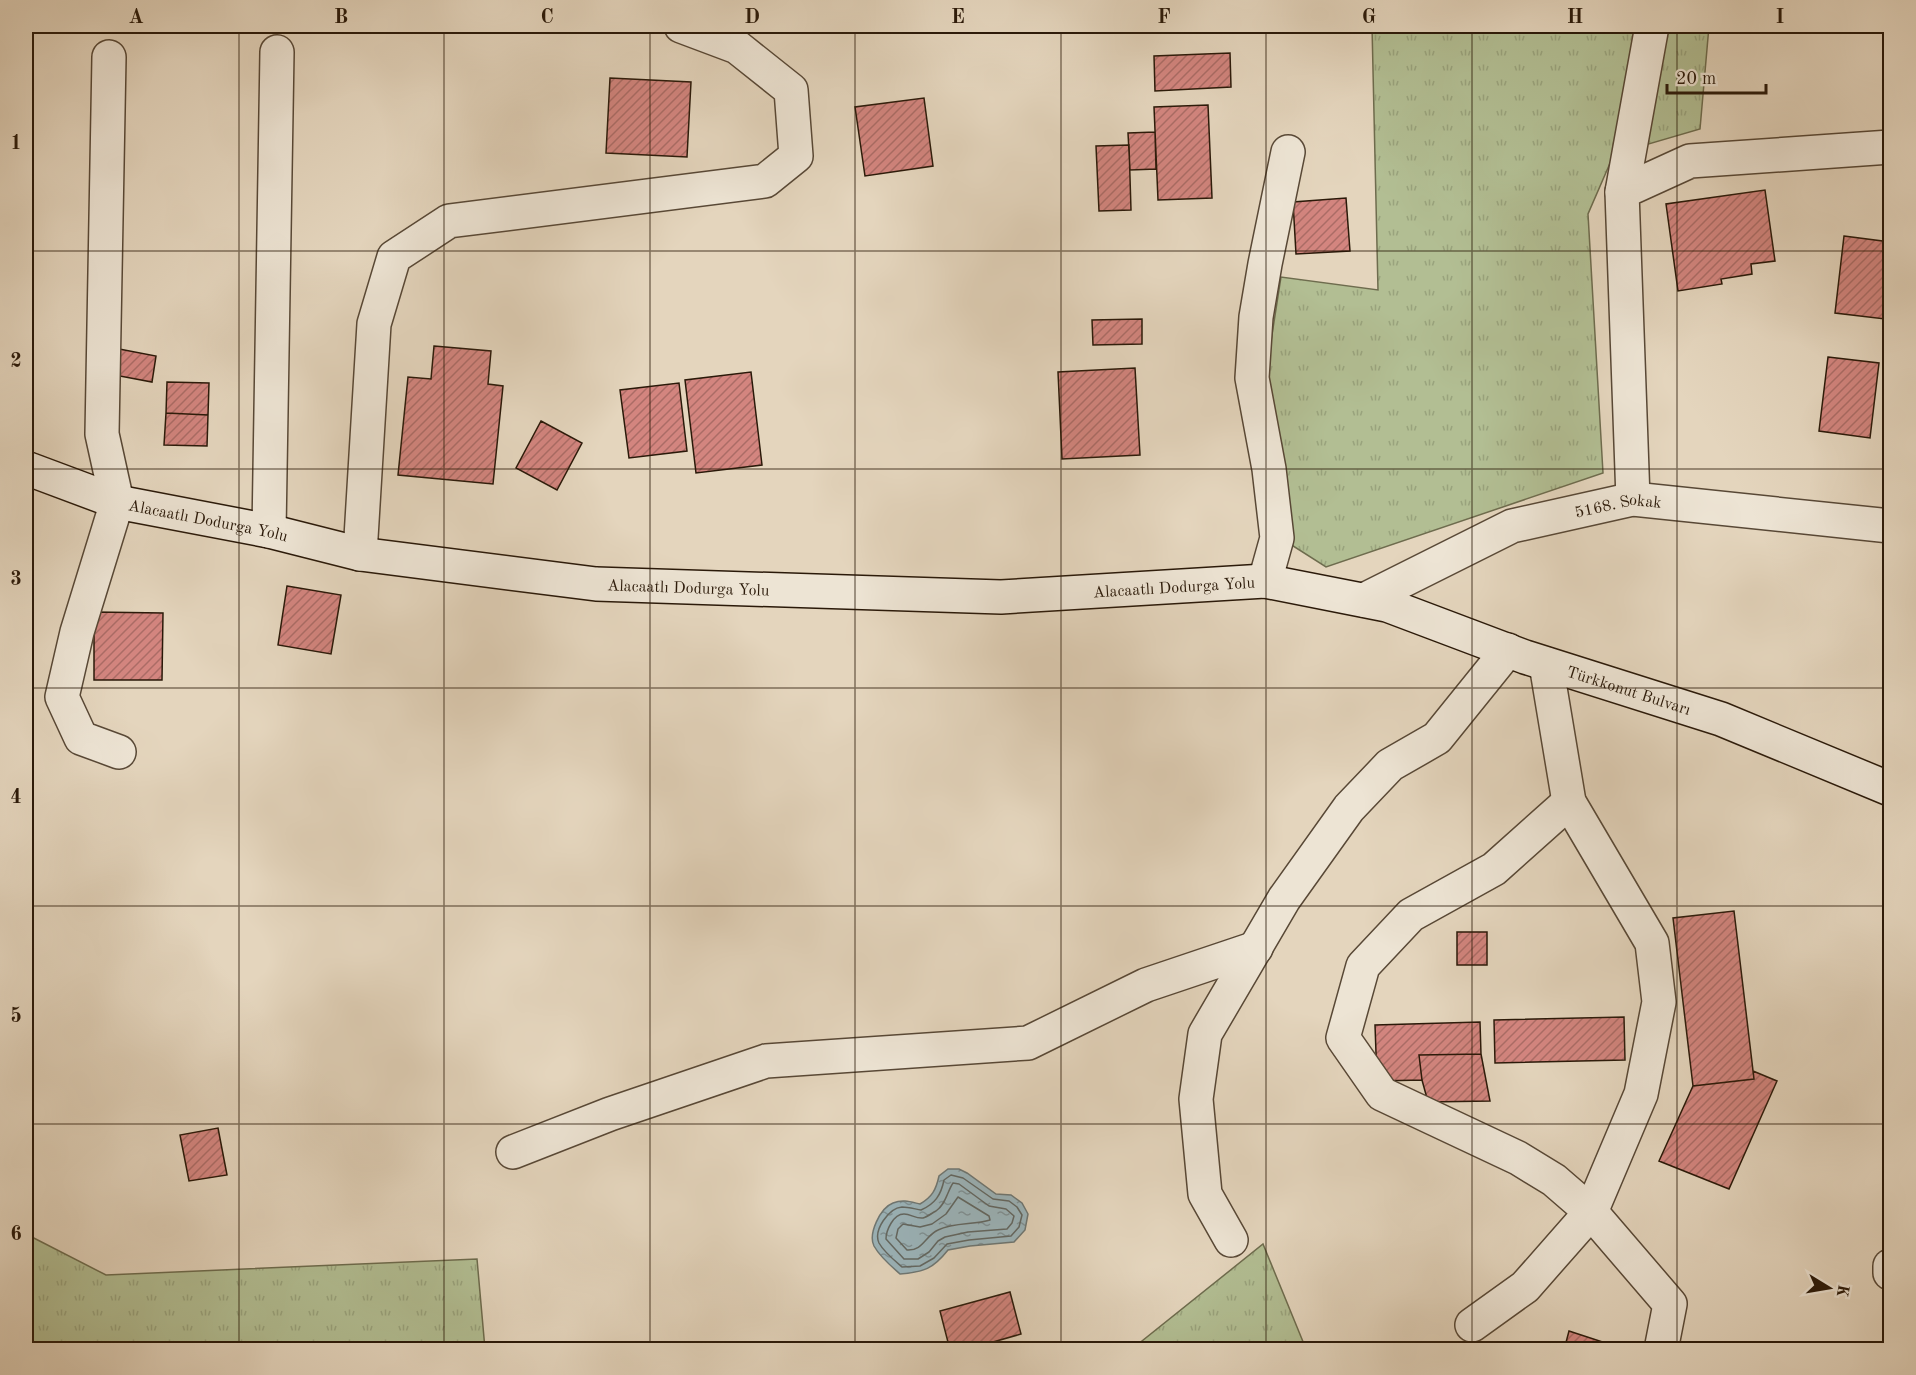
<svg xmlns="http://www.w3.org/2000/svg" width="1916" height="1375" viewBox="0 0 1916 1375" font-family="'Old Standard TT',serif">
<defs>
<pattern id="grass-tufts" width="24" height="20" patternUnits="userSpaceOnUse" patternTransform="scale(1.5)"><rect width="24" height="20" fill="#b2be93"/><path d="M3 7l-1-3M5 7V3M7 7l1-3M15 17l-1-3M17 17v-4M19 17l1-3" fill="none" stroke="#99a37d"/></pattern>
<pattern id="water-ripples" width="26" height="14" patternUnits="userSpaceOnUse" patternTransform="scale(1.5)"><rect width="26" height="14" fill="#9bb5bc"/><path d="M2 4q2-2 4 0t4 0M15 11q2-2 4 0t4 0" fill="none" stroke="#7f9297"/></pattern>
<pattern id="building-hatch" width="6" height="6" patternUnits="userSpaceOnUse" patternTransform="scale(1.5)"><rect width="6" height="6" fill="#d3857f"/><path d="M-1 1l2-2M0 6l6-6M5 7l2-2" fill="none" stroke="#ab6c66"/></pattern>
</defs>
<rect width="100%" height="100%" fill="#e4d5bd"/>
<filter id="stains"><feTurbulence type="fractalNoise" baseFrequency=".00333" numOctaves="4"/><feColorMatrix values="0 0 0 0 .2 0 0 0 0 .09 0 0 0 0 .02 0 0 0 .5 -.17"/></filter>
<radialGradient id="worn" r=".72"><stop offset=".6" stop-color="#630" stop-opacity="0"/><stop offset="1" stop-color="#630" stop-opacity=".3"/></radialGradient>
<!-- grass -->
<path fill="url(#grass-tufts)" stroke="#6e6c4e" stroke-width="1.5" d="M1372 26H1709L1700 129 1614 154 1588 214 1603 473 1326 567 1290 544 1288 488 1267 367 1281 277 1378 290Z
M26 1234 106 1275 477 1259 485 1349H26Z
M1263 1244 1306 1349H1132Z"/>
<!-- water -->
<path fill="url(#water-ripples)" stroke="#6e7774" stroke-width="1.5" d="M948 1169H959L967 1173 996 1194 1011 1195 1022 1203 1028 1214 1025 1230 1014 1242 970 1246 948 1250C933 1269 924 1272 900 1274 891 1266 880 1257 874 1246 868 1234 880 1208 893 1203 903 1199 911 1202 920 1204 932 1197 936 1190 939 1176Z"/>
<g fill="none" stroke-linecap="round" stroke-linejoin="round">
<!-- shore -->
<path stroke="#626762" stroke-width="1.5" d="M951 1175 963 1178 993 1199 1009 1201 1017 1207 1022 1215 1019 1227 1011 1236 969 1240 947 1244 934 1258 920 1266 902 1267C894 1260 884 1252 879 1243 873 1230 889 1208 902 1207 908 1207 915 1209 921 1210 935 1204 941 1195 944 1180Z
M953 1183 959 1184 989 1206 1006 1209 1014 1216 1012 1223 1007 1229 968 1232 945 1237 938 1241 929 1252 918 1259H904L886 1239C886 1231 893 1214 904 1214 911 1214 916 1219 923 1218 927 1217 932 1213 936 1211 946 1204 947 1192 953 1183Z
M958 1197 989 1216 990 1220C974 1225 954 1222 938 1230 925 1236 923 1251 907 1250L896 1238 898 1229 903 1224 920 1227 932 1224 946 1214Z"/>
</g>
<!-- building -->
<path fill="url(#building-hatch)" stroke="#2a1909" stroke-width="1.5" d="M26 26H102V32L26 31Z
M205 26H259V29L205 27Z
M1230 53 1231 87 1155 91 1154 56Z
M610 78 691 82 687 157 606 153Z
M924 98 933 166 865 176 855 107Z
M1208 105 1212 198 1158 200 1154 107Z
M1155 132 1156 169 1130 170 1128 133Z
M1129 145 1131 210 1099 211 1096 146Z
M1765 190 1775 261 1751 264 1752 274 1721 279 1722 284 1678 291 1666 204Z
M1346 198 1350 251 1296 254 1293 202Z
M1844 236 1890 242V275L1885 319 1835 313Z
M1142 319V344L1093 345 1092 320Z
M434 346 491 351 488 384 503 386 493 484 398 475 408 377 431 379Z
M114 348 156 356 152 382 109 374Z
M1828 357 1879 363 1870 438 1819 431Z
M1135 368 1140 455 1062 459 1058 372Z
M751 372 762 465 696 473 685 380Z
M167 382 209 383 208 415 166 413Z
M679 383 687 451 629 458 620 390Z
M166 413 208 415 207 446 164 445Z
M541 421 582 443 557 490 516 468Z
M287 586 341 595 331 654 278 645Z
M94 612 163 613 162 680H94Z
M1734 911 1754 1079 1693 1086 1673 918Z
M1457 932H1487V965H1457Z
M1624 1017 1625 1060 1495 1063 1494 1020Z
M1480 1022 1481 1054 1419 1055 1422 1080 1377 1081 1375 1025Z
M1481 1054 1490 1101 1428 1102 1422 1080 1419 1055Z
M1753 1071 1777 1081 1729 1189 1659 1161 1693 1086 1754 1079Z
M218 1128 227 1175 189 1181 180 1135Z
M1010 1292 1021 1334 965 1350H950L940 1311Z
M1569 1331 1621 1348V1350H1564Z"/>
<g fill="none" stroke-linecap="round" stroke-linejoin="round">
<defs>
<g id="street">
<path d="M109 57 102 434 117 502 77 632 62 697 81 738 119 752"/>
<path d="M1622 192 1652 26"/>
<path d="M1633 499 1622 192 1690 161 1890 147"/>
<path d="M269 531 277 52"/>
<path d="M360 554 374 324 394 257 449 221 765 181 796 156 791 90 737 47 681 26"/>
<path d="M1265 581 1277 538 1269 469 1252 378 1256 317 1265 264 1288 152"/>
<path id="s1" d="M1364 600 1512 526 1633 499 1890 526"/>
<path d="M1569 802 1494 869 1411 915 1363 966 1343 1038 1382 1094 1518 1158 1554 1180 1591 1212 1670 1304 1661 1350"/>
<path d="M513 1152 610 1114 766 1061 1028 1043 1146 985 1256 948"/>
<path d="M1231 1240 1205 1194 1196 1099 1205 1034 1284 899 1349 808 1390 765 1437 738 1508 650"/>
<path d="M1890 1273V1266"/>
<path d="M1472 1325 1525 1287 1591 1212 1641 1094 1659 1002 1652 943 1569 802 1546 664"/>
</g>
<g id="secondary">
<path id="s2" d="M26 468 117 502 269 531 360 554 596 584 1001 597 1265 581 1387 605 1525 657 1721 719 1890 789"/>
</g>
</defs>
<!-- street casing -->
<use href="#street" stroke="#584836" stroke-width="36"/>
<!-- secondary casing -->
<use href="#secondary" stroke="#2a1909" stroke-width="36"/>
<!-- street -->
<use href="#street" stroke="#ede4d4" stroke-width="33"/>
<!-- secondary -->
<use href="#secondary" stroke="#ede4d4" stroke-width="33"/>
</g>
<!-- grid -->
<path fill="none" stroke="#2a1909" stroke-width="1.5" stroke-opacity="0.55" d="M239 26V1350M444 26V1350M650 26V1350M855 26V1350M1061 26V1350M1266 26V1350M1472 26V1350M1677 26V1350M26 251H1890M26 469H1890M26 688H1890M26 906H1890M26 1124H1890"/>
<g text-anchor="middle" stroke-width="6" stroke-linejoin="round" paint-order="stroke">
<!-- street labels -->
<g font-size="16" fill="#2a1909" stroke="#ede4d4">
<text dy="6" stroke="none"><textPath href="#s1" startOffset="274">5168. Sokak</textPath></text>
<text dy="6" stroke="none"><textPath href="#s2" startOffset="190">Alacaatlı Dodurga Yolu</textPath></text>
<text dy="6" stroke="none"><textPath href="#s2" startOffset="1162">Alacaatlı Dodurga Yolu</textPath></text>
<text dy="6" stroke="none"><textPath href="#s2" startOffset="676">Alacaatlı Dodurga Yolu</textPath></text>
<text dy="6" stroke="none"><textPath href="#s2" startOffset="1634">Türkkonut Bulvarı</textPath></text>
</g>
</g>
<!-- margin -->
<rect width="1916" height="1375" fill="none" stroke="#e4d5bd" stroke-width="66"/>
<!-- north arrow -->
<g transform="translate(1829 1288) rotate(101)" stroke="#ede4d4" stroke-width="4.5" paint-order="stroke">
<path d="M0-4.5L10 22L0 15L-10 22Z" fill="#2a1909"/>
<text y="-9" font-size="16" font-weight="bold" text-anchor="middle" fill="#2a1909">K</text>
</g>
<!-- scale -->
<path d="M1667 84v9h99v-9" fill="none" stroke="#2a1909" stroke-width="3"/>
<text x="1676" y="84" font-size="18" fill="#2a1909" stroke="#ede4d4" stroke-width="4.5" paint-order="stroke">20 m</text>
<rect x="33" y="33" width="1850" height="1309" fill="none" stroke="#2a1909" stroke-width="2"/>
<g font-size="20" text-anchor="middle" font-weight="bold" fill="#2a1909">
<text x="136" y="23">A</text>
<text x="341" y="23">B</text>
<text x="547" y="23">C</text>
<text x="752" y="23">D</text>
<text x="958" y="23">E</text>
<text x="1164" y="23">F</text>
<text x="1369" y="23">G</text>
<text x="1575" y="23">H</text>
<text x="1780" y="23">I</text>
<text x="16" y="149">1</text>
<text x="16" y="367">2</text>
<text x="16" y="585">3</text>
<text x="16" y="803">4</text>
<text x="16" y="1022">5</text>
<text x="16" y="1240">6</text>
</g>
<rect width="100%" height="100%" filter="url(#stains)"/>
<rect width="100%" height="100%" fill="url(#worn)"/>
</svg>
